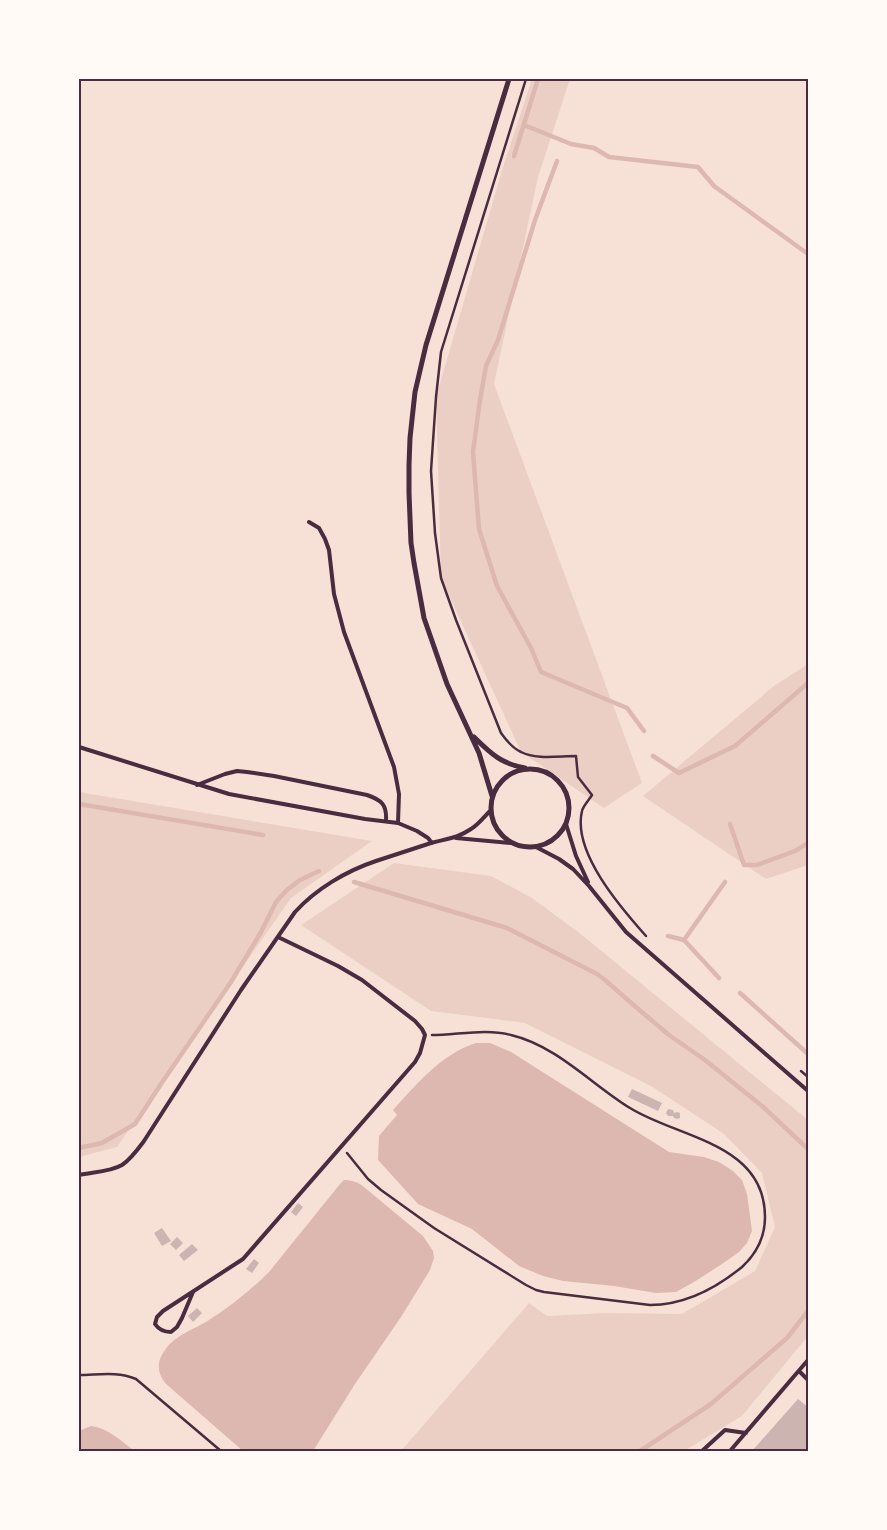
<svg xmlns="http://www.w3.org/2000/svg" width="887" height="1530" viewBox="0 0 887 1530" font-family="'Noto Serif',serif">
<rect width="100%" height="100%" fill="#f7e1d7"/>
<!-- green -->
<path fill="#ebcfc5" d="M532 79H570L538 177 494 384 642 783 604 808 521 752 441 578 436 397 503 167Z
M808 664V865L766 879 643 796 774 686Z
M79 792 372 841 291 898 117 1147 79 1157Z
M394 863 491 876 532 898 582 935 808 1120V1336L742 1416 684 1451H401L529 1303 547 1316 605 1313 682 1314 755 1271 775 1227 762 1173 724 1134 651 1086 525 1023 431 1011 301 925Z"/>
<!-- water -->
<path fill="#dcb8b0" d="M476 1043H490L511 1052 669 1152 704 1157 719 1162 733 1171 742 1180 747 1194 752 1231 747 1243 739 1252 722 1264 694 1282 676 1292 656 1293 614 1286 563 1281 543 1276 519 1266 472 1229 418 1204 378 1160 379 1136 397 1115 393 1110C417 1084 441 1054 476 1043Z
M344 1180C352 1180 358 1182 364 1187L423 1236 433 1251 434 1258 430 1270 401 1317 355 1384 313 1451H243L166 1384C157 1373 156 1362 165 1350 175 1335 195 1329 209 1320 231 1306 251 1290 269 1272L340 1184Z
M91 1426C108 1428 121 1441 135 1451H79V1431Z"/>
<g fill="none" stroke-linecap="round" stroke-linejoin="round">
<!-- stream -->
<path stroke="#dcb8b0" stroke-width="4.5" d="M524 125 571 144 594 148 609 157 698 167 714 186 808 254
M514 156 538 79
M557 161 535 220 498 340 486 366 480 400 473 452 479 529 497 586 531 648 541 672 627 708 644 731
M653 756 679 773 735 746 808 683
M79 804 263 835
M730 824 744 865H757L795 851 808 843
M354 882 507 928 597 974 605 980 637 1008 669 1035 705 1060 762 1106 808 1149
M668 936 684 940
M719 978 684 940 725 882
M740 993 808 1054
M79 1148 102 1143 135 1124 161 1084 231 982 261 932 276 902 287 890 300 880 319 871
M640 1451 711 1404 787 1338 808 1311"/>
</g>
<!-- building -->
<path fill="#ccb4b1" d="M632 1089 662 1103 658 1111 628 1097Z
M668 1109 673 1110 674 1113 677 1112 680 1113V1118L677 1119 674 1118 673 1116H668L666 1113Z
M298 1203 303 1207 296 1216 291 1212Z
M162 1228 171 1241 162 1246 154 1233Z
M177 1237 183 1243 176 1250 170 1244Z
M192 1244 198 1250 184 1261 179 1255Z
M254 1259 259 1263 252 1273 246 1269Z
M197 1308 202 1313 193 1322 188 1316Z
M798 1399 808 1407V1451H752Z"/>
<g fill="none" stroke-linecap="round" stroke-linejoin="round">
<!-- path -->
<path stroke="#4a2c40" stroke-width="2.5" d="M526 79 441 352 436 397 431 471 435 533 441 578 456 620 501 733C506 740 512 748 521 752 536 760 559 756 576 756L578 777 592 795C589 800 583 806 582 811 572 852 621 908 646 936
M801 1071 808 1077
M347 1153 368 1179 381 1190 434 1228 526 1285 536 1290 544 1292 650 1305C685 1305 715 1289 742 1267 756 1254 765 1237 765 1217 765 1143 678 1138 630 1108 591 1084 557 1046 511 1035 486 1028 457 1035 432 1035
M79 1375C98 1375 117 1371 136 1379L221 1451"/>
<!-- service -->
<path stroke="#4a2c40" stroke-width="4" d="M309 522 319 528 325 539 329 550 334 594 344 632 394 767 399 794 398 823
M79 747 229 794 365 819 398 823 417 831 428 838 432 843
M197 785 225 774 237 771 247 772 274 776 367 795C382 800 387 805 386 821
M566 824 576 856 588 882
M456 838 511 843
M536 847 559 859 573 869 589 886 626 932 808 1091
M79 1175C92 1172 110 1172 122 1165 131 1159 138 1149 144 1141L241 990 295 912C316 889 346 871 376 861 394 855 413 849 431 843 445 839 458 838 471 829 478 825 484 817 490 811
M193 1292 182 1318 177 1327 171 1332C164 1332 159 1330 155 1324L157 1317 163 1311 243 1259 415 1062 420 1053 425 1035 422 1029 415 1021 362 980 338 966 278 937
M799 1371 808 1380
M702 1451 725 1430 746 1433
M730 1451 808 1360"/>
<!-- minor -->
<path stroke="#4a2c40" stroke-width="5" d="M474 737C491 754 502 764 525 768
M491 808a39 39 0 1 1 78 0a39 39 0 1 1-78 0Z
M492 796 479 753 447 684 424 618 414 563 411 543 409 493V465L410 438 415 392 426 345 509 79"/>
</g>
<!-- border -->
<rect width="887" height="1530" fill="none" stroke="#fffaf5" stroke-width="160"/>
<rect x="80" y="80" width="727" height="1370" fill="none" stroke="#4a2c40" stroke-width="2"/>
</svg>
